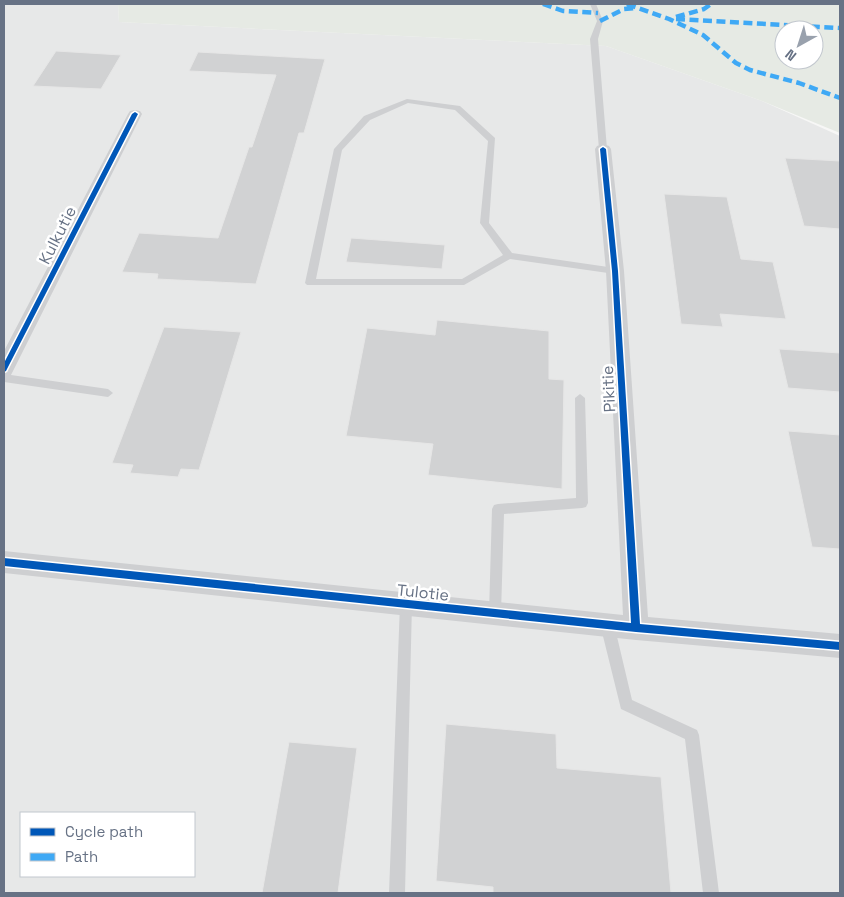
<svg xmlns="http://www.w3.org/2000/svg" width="844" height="897" viewBox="0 0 844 897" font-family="'Space Grotesk',sans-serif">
<rect width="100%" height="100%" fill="#f7f7f6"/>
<!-- built -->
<path fill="#e7e8e8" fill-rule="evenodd" d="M4 4H118L119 22 606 46 762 101 840 136V893H4ZM21 813H194V876H21Z"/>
<!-- green -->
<path fill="#e6eae4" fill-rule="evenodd" d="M118 4H840V133L762 101 606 46 119 22ZM784 30H814V60H784Z"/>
<!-- building -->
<path fill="#d1d2d3" stroke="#e6e6e6" d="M56 51 121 55 101 89 33 86Z
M198 52 325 59 304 133H299L256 284 157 279 158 274 122 272 139 233 218 238 249 147H252L276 75 189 71Z
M785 158 840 161V229L804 226Z
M664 194 727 197 741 259 773 262 786 319 720 314 723 327 681 324Z
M351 238 445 245 442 269 346 262Z
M437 320 549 331V379L564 380 562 489 428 475 433 444 346 436 367 328 435 335Z
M164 327 241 332 199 470 181 469 178 477 130 473 133 465 112 463Z
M779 349 840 353V392L788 388Z
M788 431 840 435V549L812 547Z
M446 724 556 734 557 768 661 777 671 893H493V887L436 881Z
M289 742 357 748 338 893H262Z"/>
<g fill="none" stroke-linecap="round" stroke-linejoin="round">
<!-- lane -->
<path fill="#cecfd1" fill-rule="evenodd" d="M590 4H596L603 21 598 39 607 149 603 152 599 149 590 39 597 21Z
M407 99 460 106 495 138 489 223 512 253 615 268 618 269V273L615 274 510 259 464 285H307L305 283 334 149 364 116ZM408 103 455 110 488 141 480 223 503 255 462 279H316L342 150 370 120Z
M4 374 108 389 113 393 108 397 4 382Z
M580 394 585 398 588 503 586 507 582 508 504 514 501 613 500 617 495 619 490 617 489 613 492 509 494 505 498 504 576 498 575 398Z
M406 598 411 600 412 604 405 893H389L400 604 401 600Z
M607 618 612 619 614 624 632 700 697 730 699 735 719 893H703L685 739 621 709 600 624 602 619Z"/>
<!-- street -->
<path fill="#cecfd1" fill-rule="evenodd" d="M135 110 140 111 142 114 11 375 4 377V351L128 114 130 111Z
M603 144 609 146 611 149 624 271 648 617 840 634V658L636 640 4 573V551L623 615 606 271 595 149 597 146Z"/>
<!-- quiet -->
<path stroke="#3fa9f5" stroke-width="4.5" stroke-dasharray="9 4.5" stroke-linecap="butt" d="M543 4 563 11 598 13
M627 4 669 19 703 35 736 63 750 70 799 83 840 98
M676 17 704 9 711 4
M676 19 840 28
M600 21 624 9 635 8"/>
<defs>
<path id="cycleway" d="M135 112 138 114 7 369 6 371 4 372V363L132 114Z
M603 147 606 149 618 271 640 624 840 642V650L636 632 4 566V558L631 623 612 271 600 149Z"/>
</defs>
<!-- cycleway casing -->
<use href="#cycleway" stroke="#fff" stroke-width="3"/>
<!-- cycleway -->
<use href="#cycleway" fill="#0057b8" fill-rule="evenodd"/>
</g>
<g text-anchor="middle" stroke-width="5" stroke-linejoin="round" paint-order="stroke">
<!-- street labels -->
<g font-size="16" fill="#677285" stroke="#fff">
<text transform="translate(57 235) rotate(-63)" y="6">Kulkutie</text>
<text transform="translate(608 389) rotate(-93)" y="6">Pikitie</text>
<text transform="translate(423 592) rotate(6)" y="6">Tulotie</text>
</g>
</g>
<!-- border -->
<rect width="844" height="897" fill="none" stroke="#677285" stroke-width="10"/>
<!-- legend -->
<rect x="20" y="812" width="175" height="65" fill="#ffffff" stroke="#c2c7ce"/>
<rect x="30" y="828" width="25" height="8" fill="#0057b8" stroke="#c2c7ce"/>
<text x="65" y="837" font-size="15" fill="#677285">Cycle path</text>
<rect x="30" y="853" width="25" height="8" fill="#3fa9f5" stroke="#c2c7ce"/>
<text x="65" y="862" font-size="15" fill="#677285">Path</text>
<!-- north arrow -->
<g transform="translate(799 45) rotate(219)"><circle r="24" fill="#ffffff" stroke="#c2c7ce"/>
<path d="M0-4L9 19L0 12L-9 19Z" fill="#99a1ad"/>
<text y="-8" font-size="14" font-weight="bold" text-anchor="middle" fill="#677285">N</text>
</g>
</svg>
